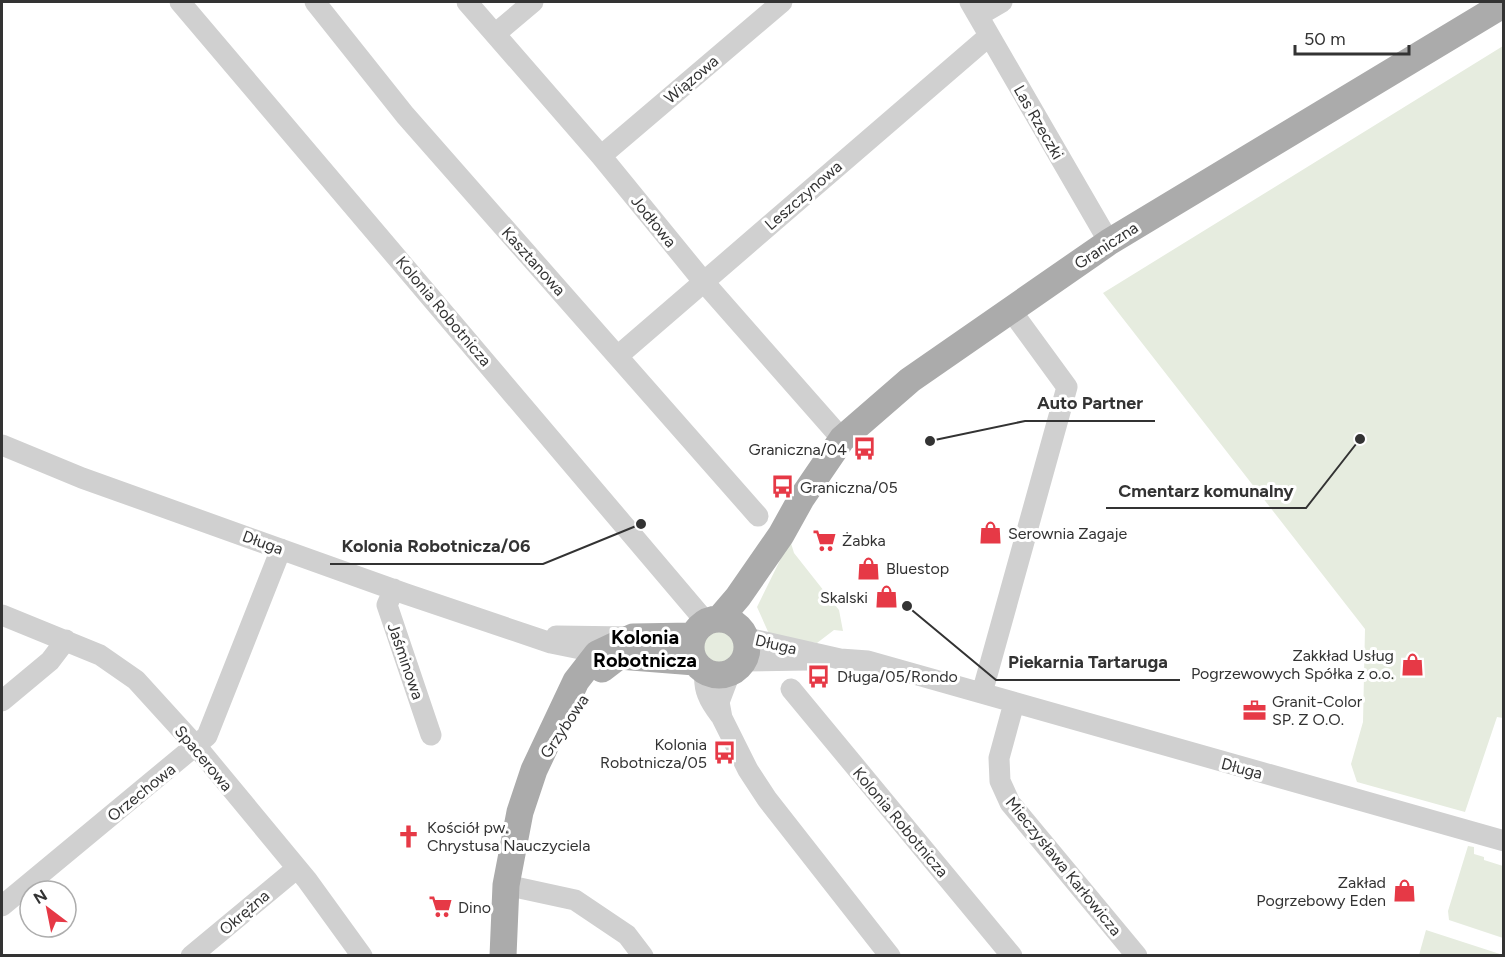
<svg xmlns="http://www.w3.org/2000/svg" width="1505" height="957" viewBox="0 0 1505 957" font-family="Figtree,sans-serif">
<rect width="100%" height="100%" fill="#fff"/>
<!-- green -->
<path fill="#e6ecdf" d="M1503 46V718L1497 717 1465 812 1357 782 1351 764 1363 722 1365 629 1103 293Z
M790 540 794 553 839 610 843 631 834 630 817 643 770 636 757 607Z
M702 646a18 18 0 1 1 36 0a18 18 0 1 1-36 0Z
M1468 846 1474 847V854L1484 857V860L1503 866V938L1449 920 1448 911Z
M1426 930 1503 955H1419Z"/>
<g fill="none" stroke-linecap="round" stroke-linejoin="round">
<!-- minor -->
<path stroke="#d0d0d0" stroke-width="21" d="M180 2 706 622
M315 2 405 115 758 516
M467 2 601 156 703 281 842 439
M970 2 1109 242
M978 16 1002 2
M495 34 533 2
M601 156 782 2
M619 355 989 36
M2 445 82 478 406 594 551 643 610 655
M394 589 387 605 431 735
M2 615 100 655 136 680 197 747 307 880 362 956
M556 636 630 637
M747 638 840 659 868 661 1504 841
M745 661 808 660
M705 672C703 689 709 701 720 715
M730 673 719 702 722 718 748 770 767 799 890 956
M791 689 1012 956
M982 693 1067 387 1010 309
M2 701 50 661 66 640
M1014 703 999 758 1000 781 1010 803 1137 956
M506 885 575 900 627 935 643 956
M2 906 207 736 281 549
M191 956 296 869"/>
<!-- major -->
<path stroke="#ababab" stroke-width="27" d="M720 618 738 597 781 535 801 499 842 439 910 380 1109 242 1504 4
M691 647a28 28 0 1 1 56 0a28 28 0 1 1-56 0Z
M602 669 619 656 695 662
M503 956 506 885 520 812 534 770 576 681 597 654 633 637 692 636"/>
</g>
<!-- icons -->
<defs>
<symbol id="bus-bare" viewBox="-9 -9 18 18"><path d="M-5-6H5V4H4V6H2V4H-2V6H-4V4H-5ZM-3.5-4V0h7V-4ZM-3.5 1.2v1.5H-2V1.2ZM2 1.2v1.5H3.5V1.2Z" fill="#e63946" stroke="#fff" stroke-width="2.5" paint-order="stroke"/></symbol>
<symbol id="shop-bare" viewBox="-9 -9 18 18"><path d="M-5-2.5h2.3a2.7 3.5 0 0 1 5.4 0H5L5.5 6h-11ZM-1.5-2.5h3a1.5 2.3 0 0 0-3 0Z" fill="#e63946" stroke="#fff" stroke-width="2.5" paint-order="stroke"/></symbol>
<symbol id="supermarket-bare" viewBox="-9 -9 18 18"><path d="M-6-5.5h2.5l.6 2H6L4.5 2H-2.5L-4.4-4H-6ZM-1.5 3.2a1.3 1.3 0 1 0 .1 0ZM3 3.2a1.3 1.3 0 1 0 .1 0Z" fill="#e63946" stroke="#fff" stroke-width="2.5" paint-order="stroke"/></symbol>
<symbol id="office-bare" viewBox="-9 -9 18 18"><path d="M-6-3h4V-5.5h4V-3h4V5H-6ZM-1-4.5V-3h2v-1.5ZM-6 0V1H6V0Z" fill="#e63946" stroke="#fff" stroke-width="2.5" paint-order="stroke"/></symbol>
<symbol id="church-bare" viewBox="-9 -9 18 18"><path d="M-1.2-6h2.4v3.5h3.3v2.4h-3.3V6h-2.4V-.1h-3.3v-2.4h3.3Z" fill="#e63946" stroke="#fff" stroke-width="2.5" paint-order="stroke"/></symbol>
</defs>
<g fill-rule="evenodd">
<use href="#bus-bare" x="848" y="432" width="33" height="33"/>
<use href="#bus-bare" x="766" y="470" width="33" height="33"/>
<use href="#shop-bare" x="974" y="516" width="33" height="33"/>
<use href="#supermarket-bare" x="808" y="524" width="33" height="33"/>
<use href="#shop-bare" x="852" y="552" width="33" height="33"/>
<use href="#shop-bare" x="870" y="580" width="33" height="33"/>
<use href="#shop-bare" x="1396" y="648" width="33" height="33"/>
<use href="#bus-bare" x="802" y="660" width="33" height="33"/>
<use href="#office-bare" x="1238" y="694" width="33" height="33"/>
<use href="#bus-bare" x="708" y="736" width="33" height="33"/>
<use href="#church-bare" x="392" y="820" width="33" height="33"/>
<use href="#shop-bare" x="1388" y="874" width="33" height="33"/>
<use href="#supermarket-bare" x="424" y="890" width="33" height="33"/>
</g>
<g text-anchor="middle" stroke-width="6" stroke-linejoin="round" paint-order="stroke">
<!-- street labels -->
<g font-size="16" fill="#333" stroke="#fff">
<text transform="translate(691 79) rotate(-40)" y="6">Wiązowa</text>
<text transform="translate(1039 122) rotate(60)" y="6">Las Rzeczki</text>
<text transform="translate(803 195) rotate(-41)" y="6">Leszczynowa</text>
<text transform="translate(654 221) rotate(51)" y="6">Jodłowa</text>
<text transform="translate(1106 245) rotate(-33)" y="6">Graniczna</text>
<text transform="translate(534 261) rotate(48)" y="6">Kasztanowa</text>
<text transform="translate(444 311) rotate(50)" y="6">Kolonia Robotnicza</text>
<text transform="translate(263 542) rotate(20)" y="6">Długa</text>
<text transform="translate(776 644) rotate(13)" y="6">Długa</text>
<text transform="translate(406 661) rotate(71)" y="6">Jaśminowa</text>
<text transform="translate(564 726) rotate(-56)" y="6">Grzybowa</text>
<text transform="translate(204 758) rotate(50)" y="6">Spacerowa</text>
<text transform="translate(1242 768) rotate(15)" y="6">Długa</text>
<text transform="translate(141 792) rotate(-39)" y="6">Orzechowa</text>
<text transform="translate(901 822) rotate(50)" y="6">Kolonia Robotnicza</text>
<text transform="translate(1064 866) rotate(51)" y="6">Mieczysława Karłowicza</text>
<text transform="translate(244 912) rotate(-40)" y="6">Okrężna</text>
</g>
<!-- poi labels -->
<g font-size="16" fill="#333" stroke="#fff" text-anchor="start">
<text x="847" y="455" text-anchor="end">Graniczna/04</text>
<text x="800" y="493">Graniczna/05</text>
<text x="1008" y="539">Serownia Zagaje</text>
<text x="842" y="546">Żabka</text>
<text x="886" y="574">Bluestop</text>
<text x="868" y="603" text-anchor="end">Skalski</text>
<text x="1394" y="661" text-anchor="end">Zakkład Usług<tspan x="1394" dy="18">Pogrzewowych Spółka z o.o.</tspan></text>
<text x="837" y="682">Długa/05/Rondo</text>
<text x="1272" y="707">Granit-Color<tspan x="1272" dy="18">SP. Z O.O.</tspan></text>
<text x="707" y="750" text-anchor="end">Kolonia<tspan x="707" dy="18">Robotnicza/05</tspan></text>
<text x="427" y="833">Kościół pw.<tspan x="427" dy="18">Chrystusa Nauczyciela</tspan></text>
<text x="1386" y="888" text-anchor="end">Zakład<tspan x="1386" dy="18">Pogrzebowy Eden</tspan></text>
<text x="458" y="913">Dino</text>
</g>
<!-- quarter labels -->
<g font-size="20" font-weight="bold" fill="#000" stroke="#fff">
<text x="645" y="644">Kolonia<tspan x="645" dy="23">Robotnicza</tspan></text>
</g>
</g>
<!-- callouts -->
<path fill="none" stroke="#333" stroke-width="2" d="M930 441L1025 421H1155M1360 439L1306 508H1106M641 524L543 564H330M907 606L996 680H1180"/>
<g fill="#333" stroke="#fff" stroke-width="2">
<circle cx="930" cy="441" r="6"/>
<circle cx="1360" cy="439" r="6"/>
<circle cx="641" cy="524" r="6"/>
<circle cx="907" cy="606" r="6"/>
</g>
<g font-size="18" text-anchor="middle" font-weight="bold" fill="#333" stroke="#fff" stroke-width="6" stroke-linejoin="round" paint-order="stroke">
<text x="1090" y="409">Auto Partner</text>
<text x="1206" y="497">Cmentarz komunalny</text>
<text x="436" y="552">Kolonia Robotnicza/06</text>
<text x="1088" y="668">Piekarnia Tartaruga</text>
</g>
<!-- border -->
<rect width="1505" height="957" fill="none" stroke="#333333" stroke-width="6"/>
<!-- north arrow -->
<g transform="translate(48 909) rotate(328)"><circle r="28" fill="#ffffff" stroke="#adadad" stroke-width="1.5"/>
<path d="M0-4.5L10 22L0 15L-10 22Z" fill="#e63946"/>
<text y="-9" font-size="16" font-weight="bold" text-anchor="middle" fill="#333333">N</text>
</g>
<!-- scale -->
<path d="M1295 45v9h114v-9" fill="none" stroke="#333333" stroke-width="3"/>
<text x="1304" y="45" font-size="18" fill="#333333" stroke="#ffffff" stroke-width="4.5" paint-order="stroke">50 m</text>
</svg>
